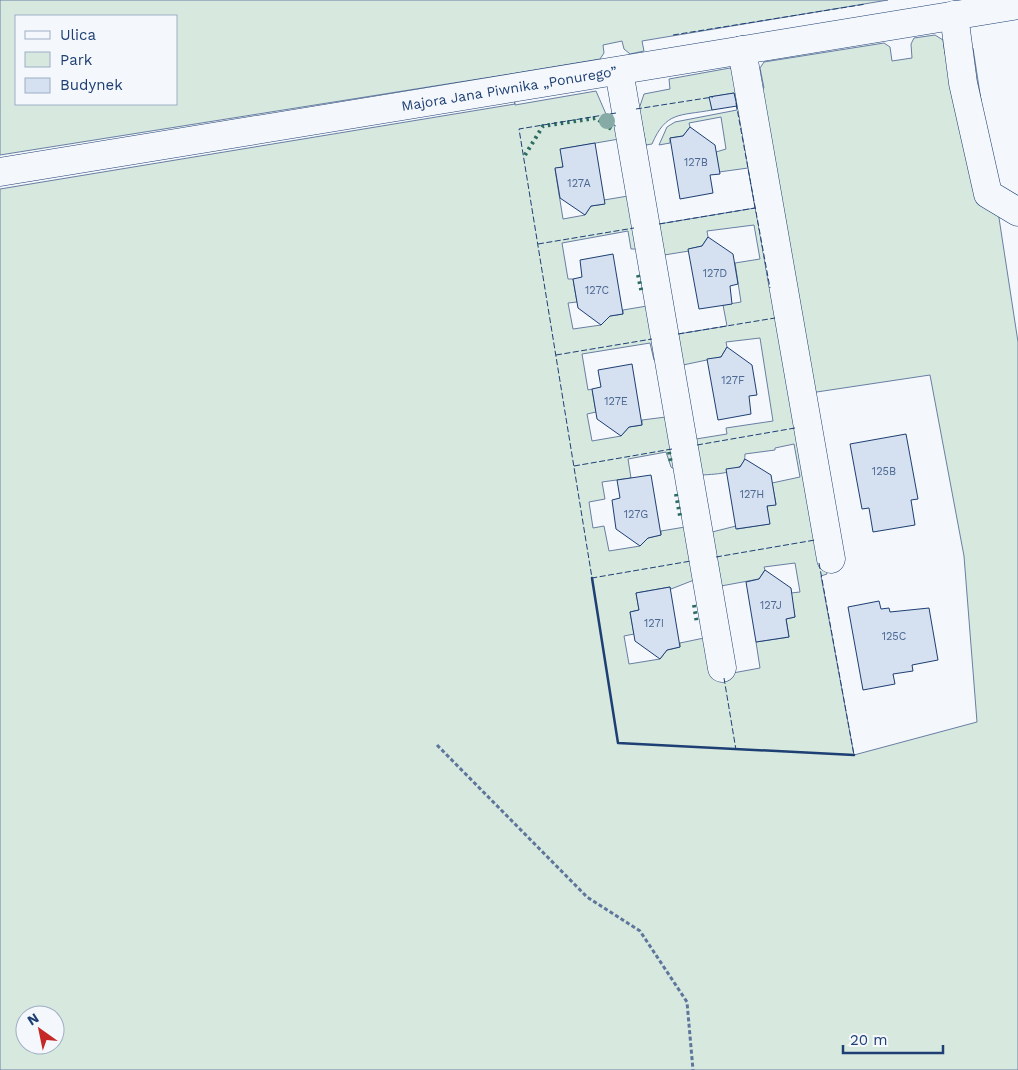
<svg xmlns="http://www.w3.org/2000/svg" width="1018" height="1070" viewBox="0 0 1018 1070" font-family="'Work Sans',sans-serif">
<rect width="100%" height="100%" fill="#f4f7fb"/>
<!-- green -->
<path fill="#d7e8df" stroke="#687fa3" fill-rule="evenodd" d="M0 0H888L642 41 644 51 630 54 624 49 622 41 603 45 604 53 600 59 510 74 515 105 596 91 609 121 616 126 619 139 561 149 563 167 555 169 563 219 585 215 591 206 604 204V200L628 196 637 249H631L628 231 562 243 568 279H573L577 302 568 303 573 329 601 325 610 316 623 314V310L647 306 656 360H654L650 343 582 354 588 390 592 389 596 412 587 414 592 441 621 436 629 427 642 425V420L666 417 675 470 671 467 666 452 628 459 631 478 602 482 605 499 589 502 593 528 604 526 609 551 640 546 648 538 661 535V531L685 527 694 580 671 589 670 587 636 593 639 610 630 612 634 634 624 636 629 664 660 659 667 650 680 647V643L704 638 711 677 760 668 756 642 789 637 786 619 795 617 791 593 800 592 795 563 764 567 765 570 759 579 721 586 712 532 736 526 737 529 769 524 767 506 776 504 772 483 800 477 794 444 775 448V450L745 454C746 474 716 474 702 475L696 439 727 434 726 428 773 421 760 338 726 342 727 347 721 357 683 365 678 334 727 326 723 305 741 302 735 263 760 259 754 225 707 231 708 237 702 246 689 249V251L664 255 659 224 755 208 748 168 719 172 716 152 726 149 721 117 689 123 690 127 683 136 670 138V143L659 145 667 127 675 122 737 110 734 93 710 97 712 110C680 116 666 111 652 144L646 145 639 109 644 94 670 89 669 79 730 68 736 72 827 574 821 576 854 755 977 722 964 556 930 375 810 393 758 90 764 88 760 68 764 62 884 43 890 47 892 61 912 58 911 44 914 38 935 35 943 40 945 54 973 48 1018 342V1070H0V189L515 104 510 74 0 155ZM16 16H176V104H16ZM25 1015H55V1045H25Z"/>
<!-- building -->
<path fill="#d5e0f0" stroke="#1d3f73" d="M734 93 737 106 712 110 709 97Z
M690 127 715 145 720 174 710 175 713 193 680 199 670 138 683 136Z
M595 143 605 204 591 206 585 215 560 198 555 168 563 167 560 149Z
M708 237 733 254 738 284 730 286 732 304 699 309 688 249 702 246Z
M613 254 623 314 610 316 601 325 578 308 573 279 582 277 580 260Z
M727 347 752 365 757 395 749 396 751 414 718 420 707 359 721 357Z
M632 364 642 425 629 427 621 436 597 419 592 389 601 387 598 370Z
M906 434 918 499 911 500 915 525 873 532 869 508 862 509 850 444Z
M745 459 771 475 776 505 767 506 770 524 736 529 726 469 740 467Z
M651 475 661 535 648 538 640 546 616 529 612 500 620 498 617 480Z
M765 570 791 588 795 617 786 619 789 637 756 642 746 582 759 579Z
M670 587 680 647 667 650 660 659 635 641 630 612 639 610 636 593Z
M879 601 881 609 889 608 890 612 929 608 938 660 912 665 913 671 893 674 895 684 863 690 848 607Z"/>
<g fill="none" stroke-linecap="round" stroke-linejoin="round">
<defs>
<g id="minor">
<path d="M954 15 963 83 988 194 1018 212"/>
<path d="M742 50 831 559"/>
<path d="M619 71 722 668"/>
<path id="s1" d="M0 172 1018 5"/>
</g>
</defs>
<!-- minor casing -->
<use href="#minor" stroke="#1d3f73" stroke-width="29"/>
<!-- path -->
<path stroke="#5e769c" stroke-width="3" stroke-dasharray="4 2.5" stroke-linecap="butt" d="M437 745 587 897 640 931 687 1002 693 1070"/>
<!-- minor -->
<use href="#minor" stroke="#f4f7fb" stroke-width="28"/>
<!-- hedge -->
<path stroke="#2c6c60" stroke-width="4" stroke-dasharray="2.5 4" stroke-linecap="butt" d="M525 155 543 126 596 118 614 131
M638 275 642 294
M669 452 671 463
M676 494 680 516
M694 605 697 624"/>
<!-- fence -->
<path stroke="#1d3f73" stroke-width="1" stroke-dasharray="6 2.5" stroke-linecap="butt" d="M673 35 866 4
M736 103 770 288
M636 109 713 97
M616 113 519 129 592 578 691 561
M608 115 609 121 617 127
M659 224 755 208
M538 244 634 228
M678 334 775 318
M556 355 652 339
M697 445 795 428
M574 466 672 449
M716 557 815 540
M819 563 854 755
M724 678 736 750"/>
<!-- wall -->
<path stroke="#1d3f73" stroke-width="2.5" d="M592 578 618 743 854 755"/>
</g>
<!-- trees -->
<circle fill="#86aba6" cx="607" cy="121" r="8"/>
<g text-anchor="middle" stroke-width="4" stroke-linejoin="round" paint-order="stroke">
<!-- number labels -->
<g font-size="11" fill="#4b6792">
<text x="696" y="166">127B</text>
<text x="579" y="187">127A</text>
<text x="715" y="277">127D</text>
<text x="597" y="294">127C</text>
<text x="733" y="384">127F</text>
<text x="616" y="405">127E</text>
<text x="884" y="475">125B</text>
<text x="752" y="498">127H</text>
<text x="636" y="518">127G</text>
<text x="771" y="609">127J</text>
<text x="654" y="627">127I</text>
<text x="894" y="640">125C</text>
</g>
<!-- street labels -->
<g font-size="14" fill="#1d3f73" stroke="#f4f7fb">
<text dy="5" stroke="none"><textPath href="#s1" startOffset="516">Majora Jana Piwnika „Ponurego”</textPath></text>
</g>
</g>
<!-- legend -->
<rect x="15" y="15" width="162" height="90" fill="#f4f7fb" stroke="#9eadc5"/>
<rect x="25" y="31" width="25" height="8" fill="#f4f7fb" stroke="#9eadc5"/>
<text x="60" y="40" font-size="15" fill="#1d3f73">Ulica</text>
<rect x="25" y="52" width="25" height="15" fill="#d7e8df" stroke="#9eadc5"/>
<text x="60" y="65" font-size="15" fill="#1d3f73">Park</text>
<rect x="25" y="78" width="25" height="15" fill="#d5e0f0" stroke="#9eadc5"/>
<text x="60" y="90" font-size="15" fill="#1d3f73">Budynek</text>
<!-- north arrow -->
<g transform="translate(40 1030) rotate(327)"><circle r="24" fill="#f4f7fb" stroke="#9eadc5"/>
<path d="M0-4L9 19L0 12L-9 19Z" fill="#c62828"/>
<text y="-8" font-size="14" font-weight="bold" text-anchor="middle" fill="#1d3f73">N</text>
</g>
<!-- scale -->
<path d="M843 1045v8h100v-8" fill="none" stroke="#1d3f73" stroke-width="2.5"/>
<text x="850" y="1045" font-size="15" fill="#1d3f73" stroke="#f4f7fb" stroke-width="4" paint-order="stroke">20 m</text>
</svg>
